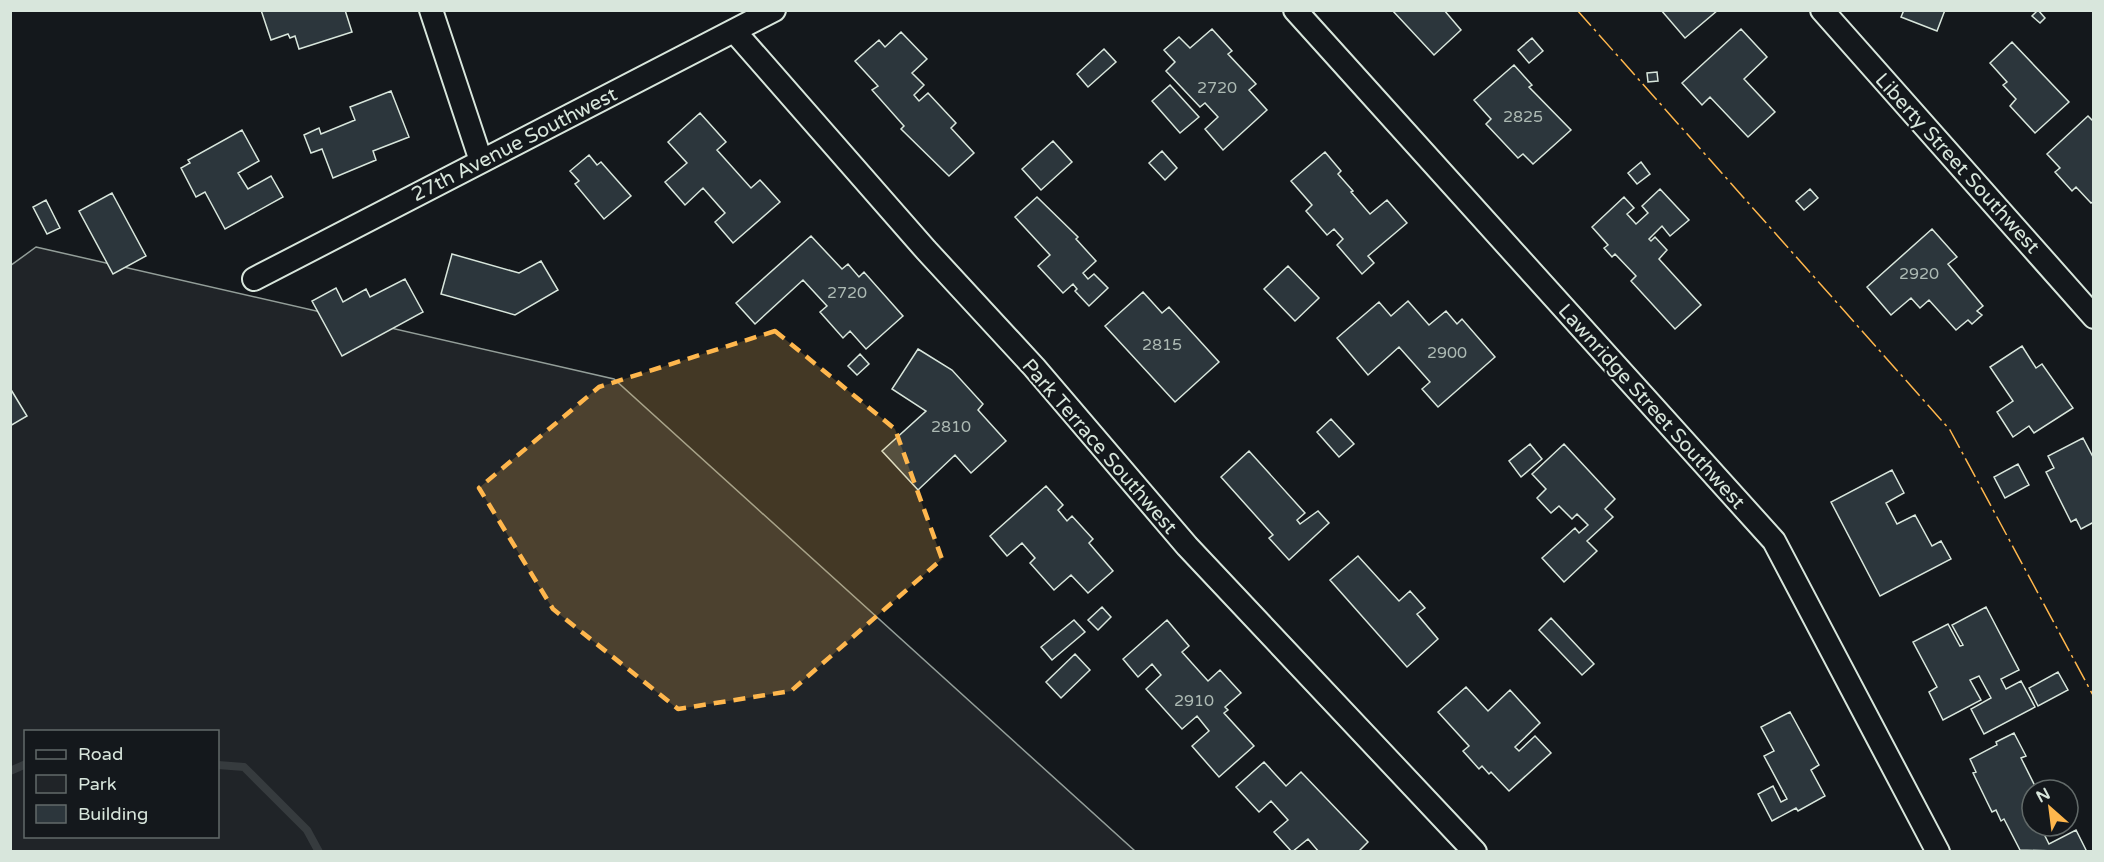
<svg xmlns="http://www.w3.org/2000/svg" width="2104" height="862" viewBox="0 0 2104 862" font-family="'Varela Round',sans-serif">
<rect width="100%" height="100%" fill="#14181c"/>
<!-- green -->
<path fill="#202428" stroke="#939e99" stroke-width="1.5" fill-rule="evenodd" d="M36 247 614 379 1135 851H11L10 266ZM26 732H218V836H26Z"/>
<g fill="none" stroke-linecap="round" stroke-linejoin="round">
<!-- stream -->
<path stroke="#363b3e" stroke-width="8" d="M218 765 244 767 307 830 319 852
M10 771 26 764"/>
</g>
<!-- building -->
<path fill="#2c363c" stroke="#d8e6dc" stroke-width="1.5" d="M261 10H345L352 32 299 49 295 36 290 38 288 34 271 40Z
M1392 10H1444L1461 30 1434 55Z
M1661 10H1718L1685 38Z
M1904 10H1945L1937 31 1901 17Z
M2038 10 2045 18 2040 23 2032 16Z
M1212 29 1232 51 1228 54 1256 84 1249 90 1267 110 1223 150 1205 129 1218 117 1205 103 1200 107 1166 71 1175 62 1164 50 1179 37 1190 48Z
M1741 29 1767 57 1744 79 1775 112 1748 137 1710 97 1702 105 1682 83Z
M901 32 927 59 912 73 924 85 914 95 919 101 928 93 956 123 951 128 974 153 949 176 901 129 904 126 872 90 878 86 855 61 879 40 885 47Z
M1532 38 1543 51 1529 63 1518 50Z
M2012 42 2069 102 2035 133 2010 106 2016 99 2003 85 2007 82 1990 63Z
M1104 49 1116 62 1088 87 1077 74Z
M1514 65 1532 85 1529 87 1571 130 1533 164 1523 154 1518 158 1486 124 1491 119 1474 100Z
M1657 72 1658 81 1648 82 1647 73Z
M1170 85 1199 117 1180 133 1152 101Z
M391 91 409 137 373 151 376 160 333 178 322 149 311 153 304 135 319 128 321 134 355 120 350 107Z
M700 113 726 142 717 150 751 188 760 180 780 202 733 243 715 222 725 213 703 188 685 205 665 182 687 163 668 142Z
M2088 116 2094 122V201L2091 203 2076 187 2072 191 2055 172 2060 168 2047 154Z
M242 130 259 161 238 173 248 189 271 176 283 197 225 229 205 192 196 197 181 168 190 163 188 160Z
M1053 141 1072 162 1041 190 1022 169Z
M1162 151 1177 168 1165 180 1149 163Z
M1325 152 1341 171 1338 174 1353 191 1351 192 1370 214 1387 200 1407 223 1368 256 1374 263 1362 274 1337 245 1343 239 1334 229 1327 235 1306 211 1312 205 1291 181Z
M589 155 597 165 601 162 631 196 604 219 575 184 579 181 570 171Z
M1641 162 1650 174 1637 184 1628 173Z
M1660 189 1689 220 1670 236 1662 226 1649 239 1651 241 1655 237 1667 250 1659 259 1701 305 1675 329 1631 281 1636 276 1615 254 1612 257 1604 248 1608 245 1592 227 1624 197 1634 208 1627 214 1636 224 1648 213 1642 206Z
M1810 189 1818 198 1804 210 1796 201Z
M112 193 146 256 113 274 79 211Z
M1037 197 1078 237 1076 239 1096 261 1083 273 1088 279 1094 274 1108 288 1089 306 1075 291 1077 289 1073 284 1063 293 1038 266 1050 255 1015 217Z
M46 200 60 228 47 234 33 207Z
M1932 229 1957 257 1948 264 1983 306 1977 311 1982 315 1972 324 1968 320 1956 330 1929 300 1920 308 1911 298 1891 315 1867 287Z
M811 236 842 269 848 264 859 277 864 272 903 316 866 349 850 331 843 338 820 312 827 306 803 280 755 324 736 303Z
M452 254 519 273 541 261 558 290 515 315 441 294Z
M1288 266 1319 298 1295 321 1264 289Z
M405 279 423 312 342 356 312 301 336 288 343 302 366 289 370 297Z
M1143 292 1162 313 1169 307 1219 362 1175 402 1105 326Z
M1408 301 1429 325 1446 311 1457 324 1462 319 1495 357 1438 407 1422 389 1430 382 1399 347 1368 375 1337 338 1379 302 1391 316Z
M2022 346 2036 368 2042 364 2073 408 2034 433 2029 426 2013 437 1997 412 2013 401 1990 367Z
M918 349 952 370 983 404 978 410 1006 441 971 473 955 455 918 490 882 451 926 411 892 389Z
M860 354 869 364 857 375 848 366Z
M10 388 27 416 10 426Z
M1331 419 1354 444 1339 457 1317 432Z
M2083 438 2094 459V522L2081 529 2076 519 2071 522 2046 472 2054 468 2048 456Z
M1530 444 1542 459 1521 477 1509 461Z
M1564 444 1615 499 1605 509 1613 517 1587 541 1597 551 1564 582 1542 558 1575 528 1579 533 1588 525 1577 514 1572 519 1559 506 1551 513 1537 498 1546 489 1532 474Z
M1249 451 1305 513 1297 520 1300 524 1318 511 1329 523 1289 560 1269 538 1273 535 1221 477Z
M2018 464 2029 485 2005 498 1994 477Z
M1892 470 1904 493 1886 503 1897 524 1915 515 1932 546 1941 541 1951 559 1880 596 1831 502Z
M1046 486 1063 505 1058 510 1067 521 1072 516 1093 539 1089 543 1113 571 1088 593 1071 575 1054 590 1030 563 1035 558 1022 543 1007 556 990 536Z
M1358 556 1399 601 1410 591 1425 608 1417 614 1438 639 1407 667 1330 580Z
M1102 607 1111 617 1098 630 1088 620Z
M1986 607 2019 670 2001 679 2006 689 2021 681 2035 707 1984 734 1971 709 1991 698 1979 676 1970 680 1981 700 1943 720 1929 692 1937 687 1913 642 1948 624 1960 646 1963 645 1952 625Z
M1551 618 1594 664 1582 675 1539 630Z
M1074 620 1085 632 1052 660 1041 647Z
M1167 620 1189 646 1182 652 1208 681 1220 670 1241 693 1225 707 1228 710 1224 713 1254 746 1219 777 1192 746 1209 731 1197 716 1182 729 1146 689 1161 675 1152 664 1138 677 1123 659Z
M1075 654 1090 670 1061 698 1046 682Z
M2058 672 2068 690 2038 706 2029 688Z
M1466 687 1488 711 1510 690 1540 723 1515 747 1519 751 1535 736 1551 753 1509 791 1491 772 1489 774 1482 766 1479 769 1463 751 1469 746 1438 712Z
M1790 712 1819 765 1811 770 1825 796 1798 811 1796 808 1772 821 1758 794 1773 786 1781 802 1787 799 1764 756 1774 751 1761 727Z
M2014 733 2026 756 2021 758 2037 790H2032V826H2040L2049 844 2076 830 2087 852 2020 850 2004 819 2001 821 1996 810 1992 812 1973 773 1976 772 1970 759 1997 745 1996 742Z
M1264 762 1286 786 1301 772 1368 842 1358 852H1319L1308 839 1292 852 1274 832 1288 820 1271 801 1259 812 1236 787Z"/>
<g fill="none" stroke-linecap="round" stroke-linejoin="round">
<defs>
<path id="minor" d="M431 10 481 161
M1295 10 1774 541 1938 852
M1822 10 2094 317
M735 32 926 250 1034 367 1187 546 1475 852
M254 279 774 10"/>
</defs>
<!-- minor casing -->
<use href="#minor" stroke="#d8e6dc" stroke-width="26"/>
<!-- minor -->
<use href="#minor" stroke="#14181c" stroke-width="22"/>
<!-- fence -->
<path stroke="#d8e6dc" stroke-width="1.5" stroke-dasharray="8 3" stroke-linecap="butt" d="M683 10H684"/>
<!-- power -->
<path stroke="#ffb74d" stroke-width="1.5" stroke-dasharray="21 4.5 3 4.5" stroke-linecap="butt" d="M1577 10 1950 430 2094 697"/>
</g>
<!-- marked area -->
<path fill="#ffb74d" fill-opacity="0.2" stroke="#ffb74d" stroke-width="4.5" stroke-dasharray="12 8" stroke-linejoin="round" d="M775 331 895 429 942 559 791 691 678 709 553 609 479 488 599 387Z"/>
<g text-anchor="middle" stroke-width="4.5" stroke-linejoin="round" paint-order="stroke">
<!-- number labels -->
<g font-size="16" fill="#adbab4">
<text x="1217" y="93">2720</text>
<text x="1523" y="122">2825</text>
<text x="1919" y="279">2920</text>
<text x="847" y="298">2720</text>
<text x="1162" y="350">2815</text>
<text x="1447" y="358">2900</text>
<text x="951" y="432">2810</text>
<text x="1194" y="706">2910</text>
</g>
<!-- street labels -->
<g font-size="20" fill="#d8e6dc" stroke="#14181c">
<text transform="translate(514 144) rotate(-27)" y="7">27th Avenue Southwest</text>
<text transform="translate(1958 163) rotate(48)" y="7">Liberty Street Southwest</text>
<text transform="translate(1652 406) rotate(48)" y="7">Lawnridge Street Southwest</text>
<text transform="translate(1100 446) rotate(49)" y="7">Park Terrace Southwest</text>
</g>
</g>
<!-- border -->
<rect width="2104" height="862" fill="none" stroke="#d8e6dc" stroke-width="24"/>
<!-- legend -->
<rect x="24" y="730" width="195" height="108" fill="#14181c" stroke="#626a69" stroke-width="1.5"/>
<rect x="36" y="750" width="30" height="9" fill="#14181c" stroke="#626a69" stroke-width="1.5"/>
<text x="78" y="760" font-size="18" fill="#d8e6dc">Road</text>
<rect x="36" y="775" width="30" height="18" fill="#202428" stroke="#626a69" stroke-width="1.5"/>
<text x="78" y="790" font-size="18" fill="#d8e6dc">Park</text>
<rect x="36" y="805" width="30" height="18" fill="#2c363c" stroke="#626a69" stroke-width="1.5"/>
<text x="78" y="820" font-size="18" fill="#d8e6dc">Building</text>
<!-- north arrow -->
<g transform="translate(2050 808) rotate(332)"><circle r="28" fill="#14181c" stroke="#626a69" stroke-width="1.5"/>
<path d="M0-4.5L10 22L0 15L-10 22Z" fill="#ffb74d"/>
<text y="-9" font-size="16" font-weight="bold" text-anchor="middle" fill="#d8e6dc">N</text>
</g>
</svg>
